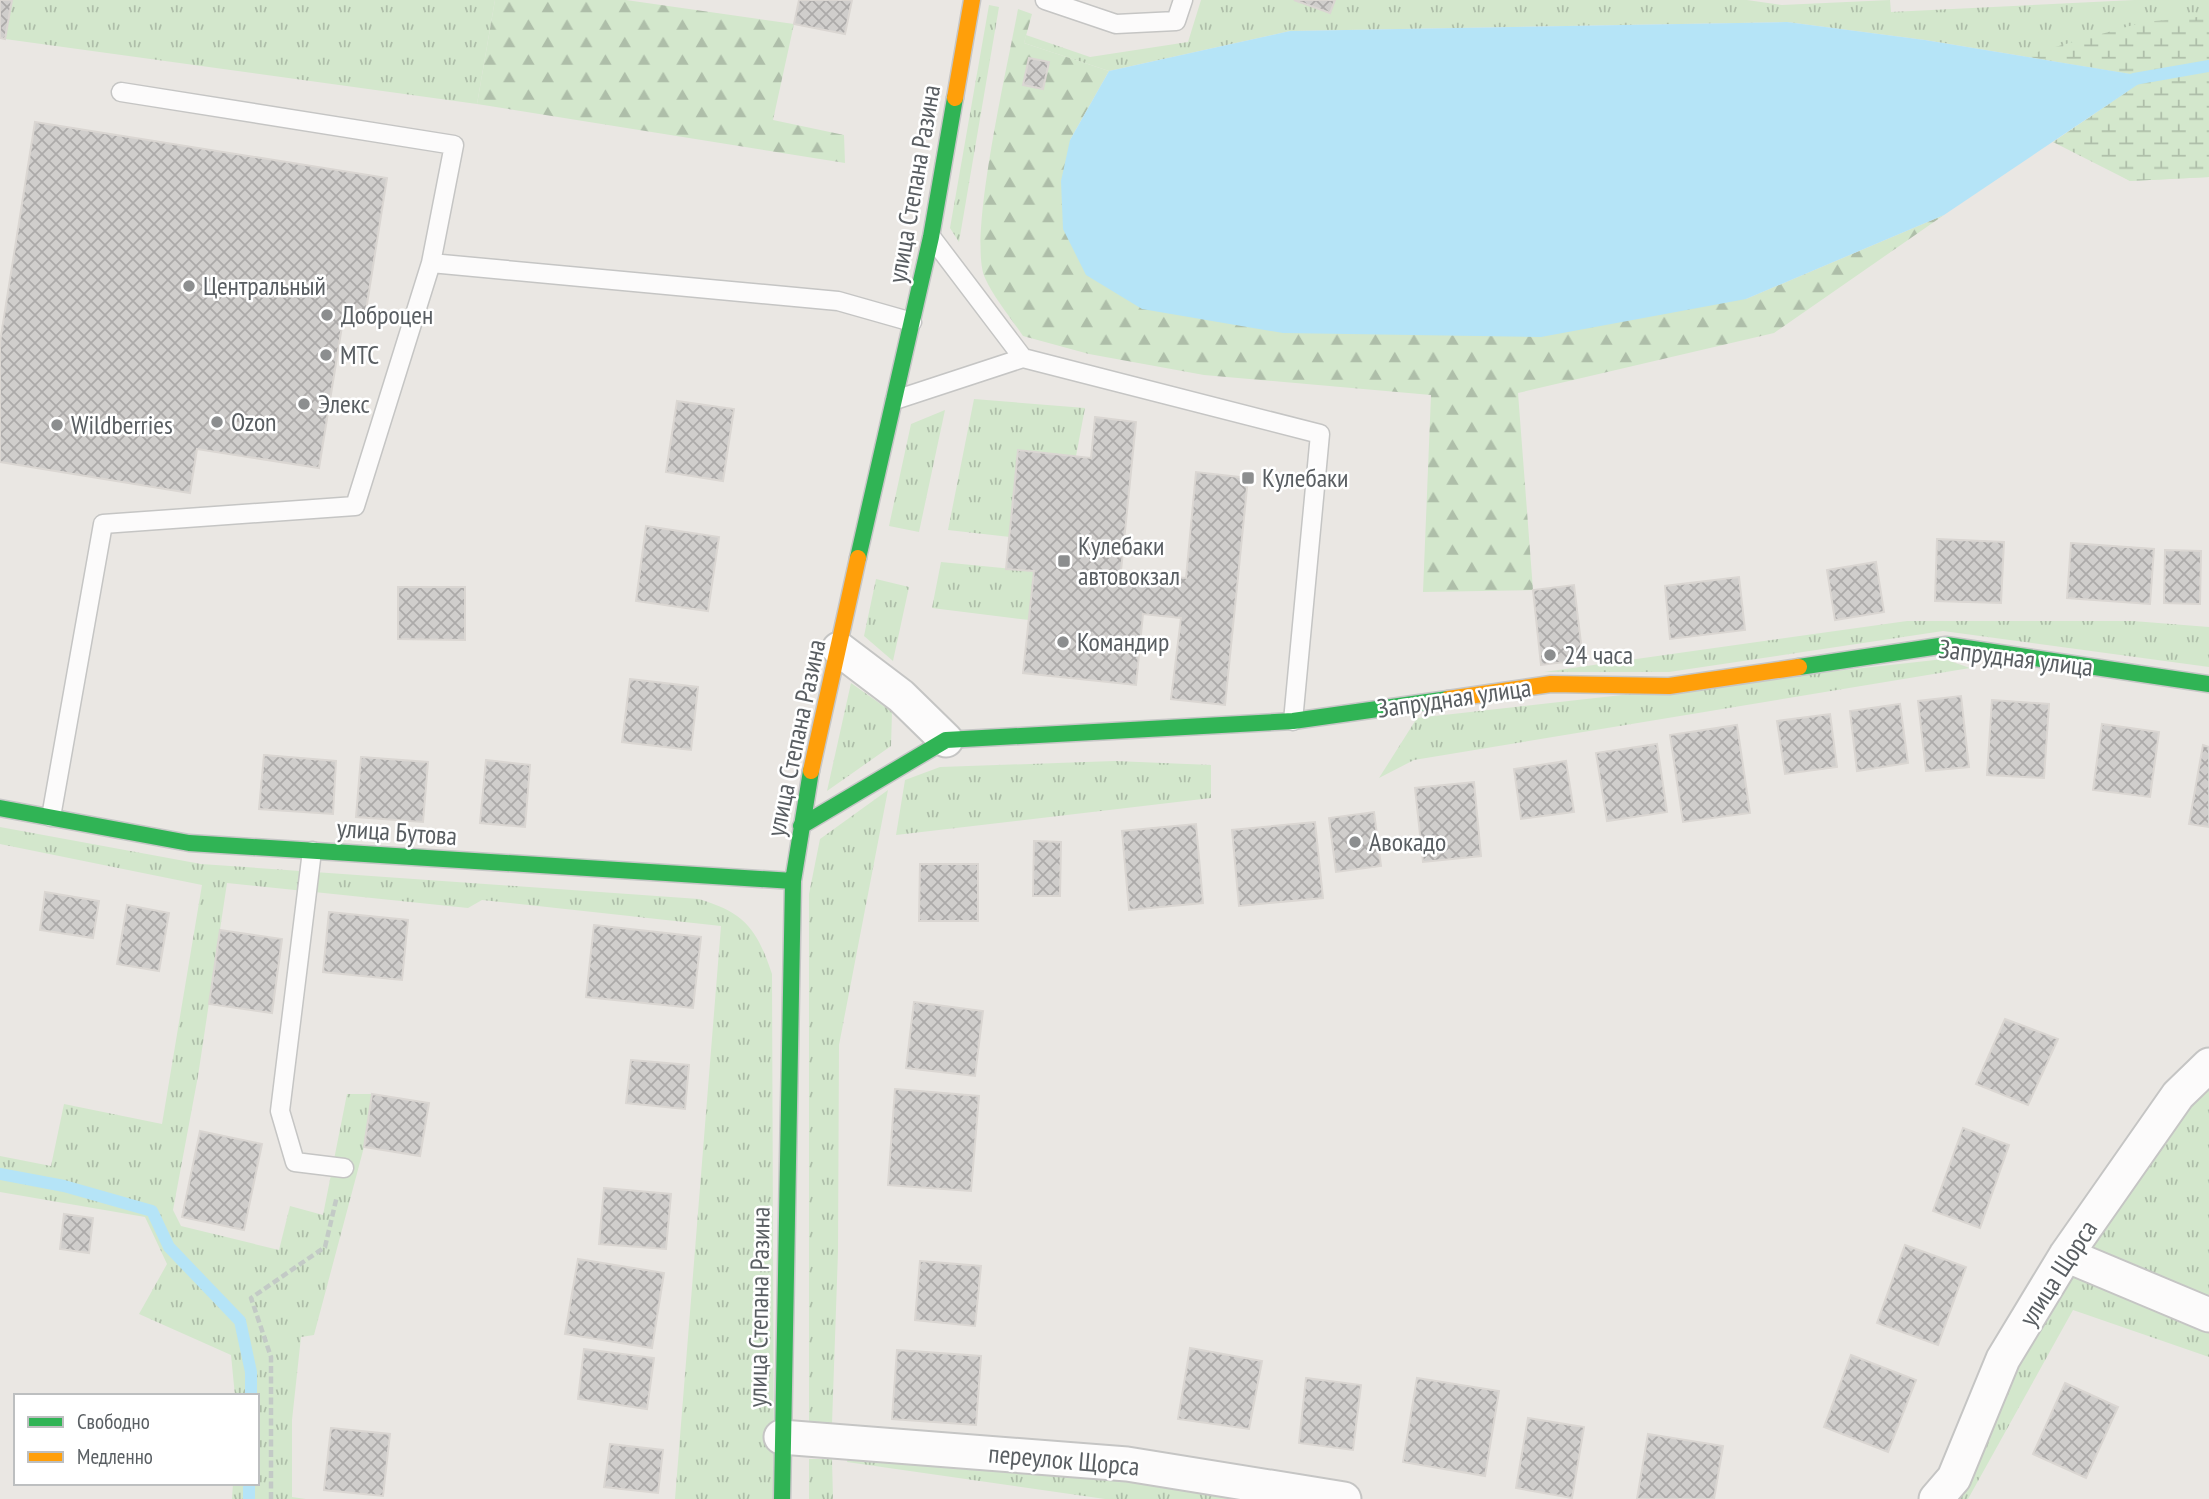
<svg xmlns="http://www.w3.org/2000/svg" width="2209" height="1499" viewBox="0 0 2209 1499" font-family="'PT Sans Narrow',sans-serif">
<defs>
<pattern id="grass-tufts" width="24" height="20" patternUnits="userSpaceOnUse" patternTransform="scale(1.75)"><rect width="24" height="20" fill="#d3e7cc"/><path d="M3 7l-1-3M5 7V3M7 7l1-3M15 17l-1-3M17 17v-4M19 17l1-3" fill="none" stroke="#aebea9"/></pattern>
<pattern id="forest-firs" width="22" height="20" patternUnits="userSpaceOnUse" patternTransform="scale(1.75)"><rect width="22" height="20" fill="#d3e7cc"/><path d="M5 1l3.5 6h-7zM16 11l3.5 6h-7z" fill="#aebea9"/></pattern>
<pattern id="wetland-marsh" width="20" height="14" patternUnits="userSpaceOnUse" patternTransform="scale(1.75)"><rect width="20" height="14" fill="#d3e7cc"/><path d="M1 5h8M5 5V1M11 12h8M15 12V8" fill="none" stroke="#aebea9"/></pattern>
<pattern id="building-cross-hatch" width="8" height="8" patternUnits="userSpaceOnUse" patternTransform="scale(1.75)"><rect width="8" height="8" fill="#d0cecc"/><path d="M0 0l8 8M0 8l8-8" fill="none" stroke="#acaaa9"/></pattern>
</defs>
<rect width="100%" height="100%" fill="#eae7e3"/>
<!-- grass -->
<path fill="url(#grass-tufts)" d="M12 0H495L477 104 5 39Z
M1201 0H1294L1330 13 1335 0H1747L1782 5 1890 0 1891 12 2134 0H2209V177L2130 181 2058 139 2148 77 1925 40 1787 22 1290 31 1109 71 1024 43 1026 35 1090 57 1188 42Z
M989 5 999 7 959 242 950 228Z
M974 399 1085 408 1076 456 1018 451 1010 537 948 530Z
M945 410 919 532 889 526 911 424Z
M941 562 1034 571 1029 620 932 608Z
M876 579 909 587 893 661 864 636Z
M1907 621H2133L2209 627V667L1943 631 1669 672H1544Z
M1944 659 1970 668 1414 760 1379 778 1417 718Z
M851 683 892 712 891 746 827 791Z
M1115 761 1211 765V798L896 835 905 780 940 767Z
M888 790 839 1045 838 1252 832 1424H809V894L820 839Z
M0 827 201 864 699 899C745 913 757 929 772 974L774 1499H675L721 926 482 900 468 908 227 883 198 1076 173 1210 181 1226 279 1250 290 1206 323 1215 347 1094H372L364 1147 314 1335 301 1337 292 1420V1497L306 1499H232L233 1483H257V1396H235L231 1355 139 1314 167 1264 145 1217 0 1192V1156L51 1166 64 1104 162 1124 202 885 0 844Z
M2209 1078V1303L2083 1250Z
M2071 1268 2209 1326V1357L2073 1310 1968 1499H1949L2012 1364Z
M849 1453 1143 1481 1257 1499H1105L847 1462Z
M809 1459H832L833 1499H809Z"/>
<!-- forest -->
<path fill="url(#forest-firs)" d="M495 0H626L794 24 773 120 844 135 845 163 477 104Z
M1018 9 1032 14 1024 43 1109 71 1070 140 1746 299 1944 215 1774 333 1518 393 1533 590 1423 592 1431 395 1204 375 1089 354 1023 336C1011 318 994 298 985 278 967 239 1009 60 1018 9Z"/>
<!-- wetland -->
<path fill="url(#wetland-marsh)" d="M2209 16V177L2130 181 2053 142 2149 77 2023 56 2144 22Z"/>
<!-- water -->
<path fill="#b5e4f7" d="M1787 22 1925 40 2149 77 1944 215 1746 299 1541 337 1283 333 1142 309 1086 275 1063 229 1061 181 1070 140 1109 71 1290 31Z"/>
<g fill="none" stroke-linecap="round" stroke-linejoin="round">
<!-- stream -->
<path stroke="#b5e4f7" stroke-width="12" d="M2134 79 2209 66
M0 1174 64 1186 152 1211 169 1247 240 1321 251 1372V1396
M249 1499V1483"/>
</g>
<!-- building -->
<path fill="url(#building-cross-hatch)" stroke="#dad6d2" stroke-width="2" d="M0 0H12L5 39 0 38Z
M799 0H852L845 34 794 24Z
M1294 0H1335L1330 13Z
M1029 58 1049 62 1043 89 1023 85Z
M35 122 387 178 364 323 343 320 319 468 197 449 190 493 0 462V342Z
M677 401 734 409 723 481 666 472Z
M1095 417 1136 422 1121 571 1186 578 1196 472 1248 478 1225 705 1171 699 1181 618 1143 614 1136 685 1023 673 1034 571 1006 569 1018 450 1091 458Z
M646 526 719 537 708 611 636 601Z
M1937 539 2004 542 2001 603 1935 601Z
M2071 543 2154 549 2150 604 2067 598Z
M2165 550 2201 551 2200 604 2164 603Z
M1876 562 1884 612 1835 620 1827 570Z
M1739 577 1745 630 1670 639 1665 586Z
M1574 585 1583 660 1541 665 1533 590Z
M398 587H465V640L398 639Z
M630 679 698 687 691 750 622 742Z
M1961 696 1969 767 1926 771 1918 701Z
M1992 700 2049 704 2044 778 1987 775Z
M1900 704 1908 763 1857 771 1850 711Z
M1830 714 1837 767 1785 774 1777 721Z
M2102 724 2159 732 2150 797 2093 790Z
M1737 725 1750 813 1683 822 1670 735Z
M1657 744 1667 812 1607 821 1596 753Z
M2203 745 2209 747V827L2189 824Z
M264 755 336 761 333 814 259 809Z
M361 757 428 762 423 822 356 817Z
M486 760 530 765 525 827 480 823Z
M1566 761 1574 812 1521 819 1514 769Z
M1474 782 1481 856 1423 862 1415 788Z
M1374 812 1381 866 1336 872 1329 818Z
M1315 822 1323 898 1239 906 1232 830Z
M1196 824 1203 903 1129 910 1122 831Z
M1034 841 1061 842 1060 896H1033Z
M920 864H978V921H919Z
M45 892 99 901 93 938 40 930Z
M127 905 169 913 159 971 117 964Z
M329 912 408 920 402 980 323 972Z
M594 925 701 937 693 1008 586 997Z
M220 930 282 939 272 1013 209 1004Z
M914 1002 983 1011 975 1076 906 1068Z
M2005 1019 2058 1039 2028 1105 1976 1084Z
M631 1060 689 1065 685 1109 626 1103Z
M895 1089 979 1096 971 1191 888 1185Z
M372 1094 429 1103 420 1156 364 1147Z
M1963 1128 2009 1145 1980 1228 1933 1211Z
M200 1131 262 1144 244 1230 182 1217Z
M604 1188 671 1194 666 1249 599 1244Z
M64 1214 93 1218 89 1253 60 1249Z
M1905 1245 1966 1267 1938 1345 1877 1323Z
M578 1259 664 1273 652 1348 565 1334Z
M920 1261 981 1266 975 1326 915 1320Z
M1190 1348 1262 1361 1249 1429 1178 1419Z
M584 1349 654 1358 647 1409 578 1399Z
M897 1350 981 1356 976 1425 892 1419Z
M1851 1355 1916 1380 1888 1452 1824 1427Z
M1306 1378 1361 1385 1353 1450 1299 1443Z
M1417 1378 1499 1391 1485 1476 1403 1462Z
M2065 1383 2118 1407 2086 1478 2033 1454Z
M1528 1418 1584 1427 1572 1498 1516 1488Z
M331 1428 390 1434 383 1496 324 1490Z
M1648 1434 1723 1446 1714 1499H1637Z
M610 1444 663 1450 658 1493 604 1487Z"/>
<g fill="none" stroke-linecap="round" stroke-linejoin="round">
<defs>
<path id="lane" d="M1045 0 1116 24 1176 21 1183 0
M121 92 454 145 431 263
M932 238 1023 358
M895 400 1023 358 1320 434 1293 721
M51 817 103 524 355 506 431 263 838 301 912 322
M312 851 280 1111 295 1162 344 1168"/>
<path id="street" d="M839 649 901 696 946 740
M2066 1255 2209 1315
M781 1437 1127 1464 1344 1499
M1936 1499 1954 1478 2003 1359 2066 1255 2178 1095 2209 1065"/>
<path id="fast" d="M858 558 931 237 955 98
M1799 667 1946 645 2209 684
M0 808 189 843 793 881
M801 826 946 740 1293 721 1448 699
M782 1499 793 881 811 771"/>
<path id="slow" d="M955 98 972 0
M1448 699 1551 684 1669 686 1799 667
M811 771 858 558"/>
</defs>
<!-- lane casing -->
<use href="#lane" stroke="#c5c5c4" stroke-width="21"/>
<!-- street casing -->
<use href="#street" stroke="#c5c5c4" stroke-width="37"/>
<!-- fast casing -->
<use href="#fast" stroke="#c6c6c6" stroke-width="19"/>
<!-- slow casing -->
<use href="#slow" stroke="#c6c6c6" stroke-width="19"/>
<!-- path -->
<path stroke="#c3cac6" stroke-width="4.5" stroke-dasharray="7 3.5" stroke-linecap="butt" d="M271 1499V1357L251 1298 325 1247 337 1196"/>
<!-- lane -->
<use href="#lane" stroke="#fcfbfb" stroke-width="18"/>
<!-- street -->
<use href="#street" stroke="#fcfbfb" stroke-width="33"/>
<!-- fast -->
<use href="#fast" stroke="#30b455" stroke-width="16"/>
<!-- slow -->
<use href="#slow" stroke="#ff9f0a" stroke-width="16"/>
</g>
<!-- markers -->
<g fill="#8c8e8f" stroke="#fff" stroke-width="2.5">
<circle cx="189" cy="286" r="7"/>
<circle cx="327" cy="315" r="7"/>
<circle cx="326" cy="355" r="7"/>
<circle cx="304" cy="404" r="7"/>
<circle cx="217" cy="422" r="7"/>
<circle cx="57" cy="425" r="7"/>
<rect x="1241" y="471" width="14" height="14" rx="3.5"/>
<rect x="1057" y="554" width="14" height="14" rx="3.5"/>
<circle cx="1063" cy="642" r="7"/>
<circle cx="1550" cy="655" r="7"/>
<circle cx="1355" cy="842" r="7"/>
</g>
<g text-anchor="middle" stroke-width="5" stroke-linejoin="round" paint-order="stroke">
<!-- street labels -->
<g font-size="26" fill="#595e62" stroke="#fff">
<text transform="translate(914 184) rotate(-80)" y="9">улица Степана Разина</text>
<text transform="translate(2016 658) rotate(7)" y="9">Запрудная улица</text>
<text transform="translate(1454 698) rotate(-8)" y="9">Запрудная улица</text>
<text transform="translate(796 738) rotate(-78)" y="9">улица Степана Разина</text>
<text transform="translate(397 832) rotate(4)" y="9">улица Бутова</text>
<text transform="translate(2058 1273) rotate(-57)" y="9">улица Щорса</text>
<text transform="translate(759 1307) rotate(-89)" y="9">улица Степана Разина</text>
<text transform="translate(1064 1460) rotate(5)" y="9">переулок Щорса</text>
</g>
<!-- poi labels -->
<g font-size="26" fill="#595e62" stroke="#fff" text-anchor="start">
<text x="203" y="295">Центральный</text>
<text x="341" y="324">Доброцен</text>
<text x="340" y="364">МТС</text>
<text x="318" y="413">Элекс</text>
<text x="231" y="431">Ozon</text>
<text x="71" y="434">Wildberries</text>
<text x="1262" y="487">Кулебаки</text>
<text x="1078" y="555">Кулебаки<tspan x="1078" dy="30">автовокзал</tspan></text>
<text x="1077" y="651">Командир</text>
<text x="1564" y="664">24 часа</text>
<text x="1369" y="851">Авокадо</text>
</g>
</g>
<!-- legend -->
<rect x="14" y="1394" width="245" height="91" fill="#ffffff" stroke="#bdbfc0" stroke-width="2"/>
<rect x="28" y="1417" width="35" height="10" fill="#30b455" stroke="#bdbfc0" stroke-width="2"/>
<text x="77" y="1429" font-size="21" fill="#595e62">Свободно</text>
<rect x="28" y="1452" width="35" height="10" fill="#ff9f0a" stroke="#bdbfc0" stroke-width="2"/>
<text x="77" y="1464" font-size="21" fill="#595e62">Медленно</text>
</svg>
